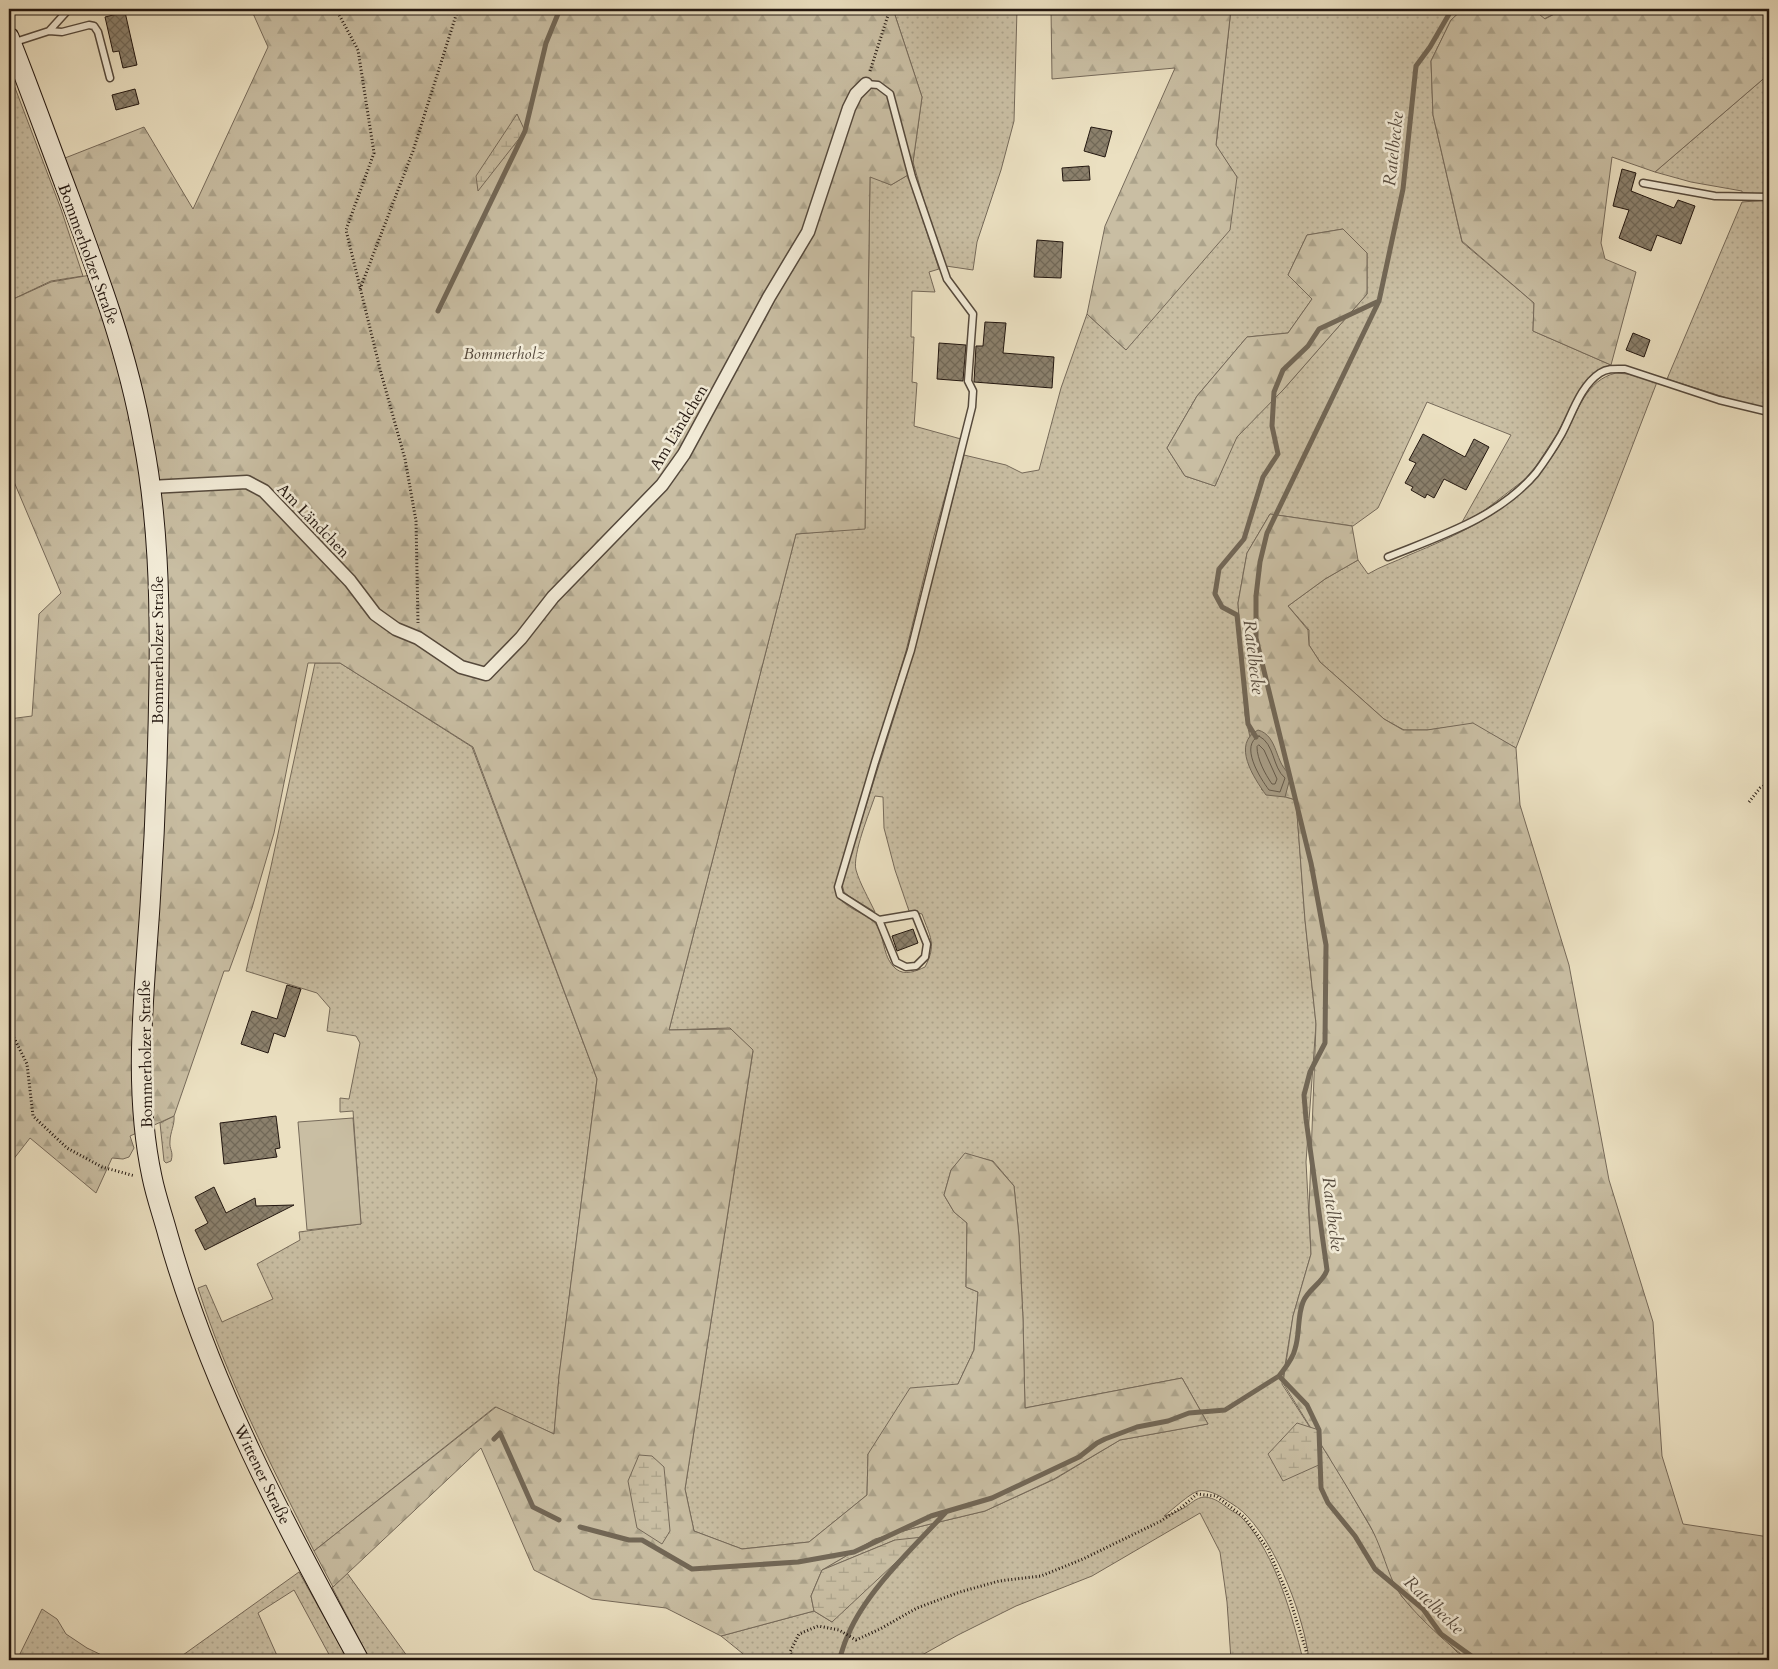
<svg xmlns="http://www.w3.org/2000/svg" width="1778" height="1669" viewBox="0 0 1778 1669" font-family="Cardo,serif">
<defs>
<pattern id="grass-dots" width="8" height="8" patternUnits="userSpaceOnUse" patternTransform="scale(1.25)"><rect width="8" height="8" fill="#c9bea3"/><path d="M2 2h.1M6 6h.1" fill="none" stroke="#aca38b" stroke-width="1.8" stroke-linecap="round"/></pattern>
<pattern id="forest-firs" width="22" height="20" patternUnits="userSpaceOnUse" patternTransform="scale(1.25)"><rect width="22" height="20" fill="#c9bea3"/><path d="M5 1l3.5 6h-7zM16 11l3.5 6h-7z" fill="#aca38b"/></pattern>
<pattern id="wetland-marsh" width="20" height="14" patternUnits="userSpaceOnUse" patternTransform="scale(1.25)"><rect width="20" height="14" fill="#c9bea3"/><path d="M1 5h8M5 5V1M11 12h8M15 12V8" fill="none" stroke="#aca38b"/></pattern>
<pattern id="building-cross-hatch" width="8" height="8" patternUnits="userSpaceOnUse" patternTransform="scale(1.25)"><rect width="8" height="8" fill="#8b806c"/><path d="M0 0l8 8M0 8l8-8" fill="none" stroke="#716857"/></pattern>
</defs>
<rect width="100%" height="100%" fill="#ebe0c1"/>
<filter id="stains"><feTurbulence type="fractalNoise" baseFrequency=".004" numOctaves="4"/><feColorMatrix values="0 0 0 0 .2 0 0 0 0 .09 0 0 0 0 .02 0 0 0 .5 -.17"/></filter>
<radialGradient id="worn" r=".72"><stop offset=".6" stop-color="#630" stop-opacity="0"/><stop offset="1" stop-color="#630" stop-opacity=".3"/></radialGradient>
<!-- grass -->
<path fill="url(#grass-dots)" stroke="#766a5a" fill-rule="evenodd" d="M893 9H1017L1014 121 1001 170 977 242 973 270 946 266 924 201 913 162 922 97Z
M1231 9H1463L1451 20 1431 61 1433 115 1462 242 1534 303 1533 331 1611 365 1595 373 1581 388 1557 434 1536 466 1524 480 1485 510 1461 524 1511 435 1427 402 1378 508 1353 526 1270 514 1247 553 1238 603 1245 715 1262 790 1296 800 1305 920 1316 1024 1306 1162 1311 1254 1293 1316 1282 1384 1338 1471 1378 1540 1395 1584 1402 1597 1457 1652 1469 1660H1309C1304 1617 1278 1549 1248 1517 1242 1510 1234 1505 1226 1500 1219 1495 1207 1489 1198 1491 1189 1494 1172 1510 1164 1516 1170 1515 1176 1512 1182 1509 1190 1505 1196 1497 1205 1497 1215 1498 1221 1503 1229 1509 1234 1512 1240 1515 1244 1520 1276 1556 1292 1615 1303 1660H1231L1227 1602 1220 1552 1200 1513 1092 1576 1016 1606 958 1635 913 1660H748L742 1653 721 1636 814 1611 832 1622 895 1540 822 1570 875 1539 914 1528 985 1511 1055 1479 1120 1440 1208 1424 1182 1378 1025 1408 1023 1319 1019 1236 1014 1186 993 1161 965 1154 951 1170 944 1195 954 1212 967 1223 966 1287 978 1292 974 1350 958 1384 868 1454 867 1495 809 1542 742 1549 694 1531 685 1489 753 1051 730 1028 669 1030 796 534 865 528 870 176 891 185 908 175 939 269 929 272 935 292 912 291 911 337H914L912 382 917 383 914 426 961 439 934 536 906 651 835 886C839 911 867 910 878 927 885 941 883 958 896 969 905 976 916 971 925 967 937 944 930 937 922 914L909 911 895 870 884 828 883 797 875 796C870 811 852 855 856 870 860 884 869 899 875 912L849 896 844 892 842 884 851 853 898 705 914 650 964 455 1006 465 1022 473 1039 470 1061 388 1087 314 1126 350 1237 177 1216 146ZM1343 229 1367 253V294L1283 390 1236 437 1215 486 1185 476 1167 448 1197 396 1247 337 1288 333 1312 299 1288 275 1307 235Z
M1534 9H1564L1544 19Z
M9 72 61 209 83 276 51 281 9 301Z
M1769 74V193L1742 194V191L1691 182 1655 172Z
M1769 200V409L1749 405 1667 379 1742 202Z
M1616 373 1628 374 1657 382 1516 748 1472 724 1428 730H1404L1384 719 1320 662 1309 645V630L1288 606 1325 579 1358 560 1368 574C1381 566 1395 562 1409 555 1455 536 1508 513 1540 473 1549 461 1559 448 1565 435 1578 411 1586 380 1616 373Z
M315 663H340L472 747 597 1079 559 1377 554 1434 495 1407 314 1551C271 1465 227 1379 198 1288L206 1285 222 1322 273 1299 257 1264 300 1240 299 1232 361 1224 353 1111 340 1112V1098L349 1099 360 1043 356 1036 327 1031 330 1008 317 993 246 971 270 871Z
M174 1116C175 1124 170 1133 170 1141 169 1150 174 1151 171 1161L166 1163 164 1161 160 1123Z
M299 1572 348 1660H332L294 1590 258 1613 279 1660H176Z
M347 1573 410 1660H370L332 1587Z
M42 1609 57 1619 66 1634 87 1648 112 1660H17Z"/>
<!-- forest -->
<path fill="url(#forest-firs)" stroke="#766a5a" d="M251 9H893L922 97 913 162 908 175 891 185 870 177 865 529 796 534 669 1030 731 1029 753 1050 685 1489 694 1531 742 1549 809 1542 867 1495 868 1454 910 1388 958 1384 974 1350 978 1292 966 1287 967 1223 954 1212 944 1195 951 1170 965 1153 992 1161 1014 1186 1019 1236 1023 1319 1025 1408 1182 1378 1208 1424 1120 1440 1054 1479 985 1511 914 1528 875 1539 822 1570 811 1596 814 1611 721 1636 666 1608 592 1599 534 1570 481 1448 333 1587 314 1551 496 1407 554 1434 559 1376 597 1079 473 747 340 663H308L274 833 252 908 229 971H224L174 1116 130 1136 134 1148 129 1157 123 1159 112 1158 96 1193 30 1138 9 1165V719L32 716 39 614 61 593 9 470V301L51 282 102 273 65 158 144 127 193 209 268 47Z
M1051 9H1231L1216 145 1237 177 1230 230 1126 350 1087 314 1105 226 1175 68 1052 79Z
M1463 9H1533L1545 19 1564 9H1769V74L1655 172 1612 157 1601 243 1605 259 1636 272 1611 365 1533 331 1534 303 1462 241 1433 115 1431 61 1451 20Z
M1343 229 1367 253V294L1283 390 1237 437 1215 486 1185 476 1167 448 1197 396 1247 337 1288 333 1312 299 1288 275 1307 235Z
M1270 514 1352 526 1358 560 1325 579 1288 606 1308 630 1309 645 1320 662 1384 719 1403 730H1427L1473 723 1516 748 1520 805 1569 965 1609 1180 1653 1322 1662 1456 1683 1524 1769 1537V1660H1469C1449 1646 1404 1605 1394 1584 1385 1564 1380 1543 1369 1524 1341 1476 1312 1430 1283 1383L1293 1316 1311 1254 1309 1209 1316 1024 1305 920 1296 800 1262 790 1246 715 1238 603 1247 553Z"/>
<!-- wetland -->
<path fill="url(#wetland-marsh)" stroke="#766a5a" d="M517 114 525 131 478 191 476 176Z
M1297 1423 1319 1430 1321 1464 1283 1481 1268 1454Z
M639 1455 652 1456 664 1467 670 1531 662 1544 637 1528 628 1481Z
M923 1537 832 1622 814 1611 811 1596 822 1570 895 1540Z"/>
<!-- park -->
<path fill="#c9bea3" stroke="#766a5a" d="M353 1118 361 1224 307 1230 298 1122Z"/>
<!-- water -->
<path fill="#a79c85" stroke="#726756" d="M1258 730C1279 736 1274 764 1291 775L1293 784 1289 782 1285 797 1266 795C1254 778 1231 744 1258 730Z"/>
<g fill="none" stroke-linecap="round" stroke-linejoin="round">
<!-- shore -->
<path stroke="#655a4a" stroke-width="1" d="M1259 736C1275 744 1272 767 1285 778L1280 792 1269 790C1260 778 1239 745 1259 736Z
M1259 745 1264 750 1277 779 1275 784H1272C1265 774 1257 759 1257 747Z"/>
<!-- stream -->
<path stroke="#726756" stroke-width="5" d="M1452 9 1430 47 1416 66 1403 189 1379 301 1267 533 1260 562 1256 596V638L1311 863 1326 945 1325 1043 1310 1072 1304 1095 1306 1119 1327 1270C1323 1283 1308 1289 1303 1302 1297 1317 1300 1334 1295 1349 1293 1359 1285 1368 1279 1376L1307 1405 1319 1430 1321 1488 1328 1503 1355 1536 1375 1569 1423 1609 1441 1634 1477 1660
M438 311 525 131 546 43 560 9
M1256 737 1248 724 1237 615 1222 607 1215 594 1219 569 1244 539 1263 477 1278 454 1272 426 1274 392 1283 370 1308 346 1319 329 1379 301
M494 1439 500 1433 533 1507 559 1520
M580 1527 629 1540H642L692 1569 798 1562 854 1552 931 1516 992 1498 1079 1457 1097 1443 1105 1439 1137 1427 1168 1421 1189 1413 1225 1410 1279 1376
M839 1660C842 1652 844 1643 848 1635 866 1591 914 1547 946 1512"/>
</g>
<!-- building -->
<path fill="url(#building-cross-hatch)" stroke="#231710" d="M125 12 137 65 123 68 119 51 113 52 105 17Z
M135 89 139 104 116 110 112 95Z
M1091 127 1112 131 1105 157 1084 151Z
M1089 166 1090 180 1063 181 1062 168Z
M1622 169 1636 173 1631 191 1674 208 1678 200 1695 206 1681 244 1657 235 1651 251 1619 238 1629 210 1613 206Z
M1037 240 1063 242 1061 278 1034 277Z
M985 322 1006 323 1003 353 1054 357 1052 388 974 382 976 346H983Z
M1633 333 1650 340 1644 357 1626 350Z
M939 343 966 345 963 381 937 379Z
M1423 434 1465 457 1474 439 1489 447 1466 490 1444 479 1434 498 1427 494 1425 498 1411 490 1413 487 1405 483 1416 463 1409 460Z
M913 929 918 943 897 951 892 936Z
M287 985 301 989 285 1037 274 1033 268 1053 241 1044 252 1011 277 1019Z
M276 1116 280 1148 275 1149 277 1157 224 1164 220 1123Z
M214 1187 226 1213 255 1198 256 1206 294 1205 205 1250 195 1230 208 1223 195 1197Z"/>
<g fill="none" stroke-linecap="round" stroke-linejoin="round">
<defs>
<path id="service" d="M49 31 62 32 89 25 94 26 98 32 110 78
M12 43 49 31 69 9
M866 84 878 85 890 94 912 177 947 279 973 314 968 381 973 391 972 407 911 650 875 762 838 887 840 895 879 920 896 962 906 967 916 966 925 957 927 944 915 914 879 920
M1643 183 1715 196 1769 197
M1388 557C1440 536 1498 518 1536 473 1545 461 1554 447 1561 435 1572 415 1580 386 1600 373 1608 368 1616 369 1625 369L1719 400 1769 412"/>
<path id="minor" d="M150 487 247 482 264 491 350 581 375 614 396 629 418 638 461 667 486 674 521 638 553 597 662 485 684 454 769 297 808 232 849 108 856 94 866 84"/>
<path id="secondary" d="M9 37C29 87 47 138 66 188 97 271 128 353 143 440 158 517 160 598 159 677 158 753 155 830 150 906 144 996 133 1089 152 1177 156 1197 163 1216 168 1235 210 1385 285 1525 359 1660"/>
</defs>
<!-- service casing -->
<use href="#service" stroke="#55493c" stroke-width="9"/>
<!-- minor casing -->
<use href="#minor" stroke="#55493c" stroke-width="15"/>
<!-- secondary casing -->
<use href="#secondary" stroke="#231710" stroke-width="21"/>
<!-- path -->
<path stroke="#231710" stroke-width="3" stroke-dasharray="1 2.5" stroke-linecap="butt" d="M336 9 358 50 374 153 346 230 381 373 405 459 416 521 418 623
M870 71 890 9
M360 289 413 151 458 9
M1749 802 1760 788 1769 783
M9 1028 27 1064 33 1116 67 1148 102 1167 135 1176
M795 1660 790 1652 799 1634 818 1626 839 1630 856 1640 880 1629 917 1608 960 1592 999 1581 1041 1576 1083 1559 1161 1521 1182 1507 1197 1494 1216 1496 1244 1517 1268 1549 1290 1600 1306 1650 1307 1660"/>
<!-- service -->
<use href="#service" stroke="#f2ebd7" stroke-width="6"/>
<!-- minor -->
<use href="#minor" stroke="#f2ebd7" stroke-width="12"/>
<!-- secondary -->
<use href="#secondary" stroke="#f2ebd7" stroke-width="19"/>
</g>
<g text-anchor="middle" stroke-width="5" stroke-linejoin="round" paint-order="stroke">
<!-- street labels -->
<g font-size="16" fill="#231710" stroke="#f2ebd7">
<text transform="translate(89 254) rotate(70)" y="6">Bommerholzer Straße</text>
<text transform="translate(678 427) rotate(-59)" y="6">Am Ländchen</text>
<text transform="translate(314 520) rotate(46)" y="6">Am Ländchen</text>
<text transform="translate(157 650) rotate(-90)" y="6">Bommerholzer Straße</text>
<text transform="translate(145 1054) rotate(-91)" y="6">Bommerholzer Straße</text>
<text transform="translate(263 1474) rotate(64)" y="6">Wittener Straße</text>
</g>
<!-- park labels -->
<g font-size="16" font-style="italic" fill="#55493c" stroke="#f2ebd7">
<text x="504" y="359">Bommerholz</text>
</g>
<!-- water labels -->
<g font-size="18" font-style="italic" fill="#584c3f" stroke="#f2ebd7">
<text transform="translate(1393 149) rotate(-84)" y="6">Ratelbecke</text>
<text transform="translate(1254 657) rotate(83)" y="6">Ratelbecke</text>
<text transform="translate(1333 1214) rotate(83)" y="6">Ratelbecke</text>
<text transform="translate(1434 1605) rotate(44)" y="6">Ratelbecke</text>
</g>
</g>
<!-- margin -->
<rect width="1778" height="1669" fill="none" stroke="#ebe0c1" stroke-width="30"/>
<rect x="10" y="10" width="1758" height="1649" fill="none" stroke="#231710" stroke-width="2.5"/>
<rect x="15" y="15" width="1748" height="1639" fill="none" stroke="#231710"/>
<rect width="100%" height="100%" filter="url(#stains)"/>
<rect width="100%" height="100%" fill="url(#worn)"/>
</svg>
